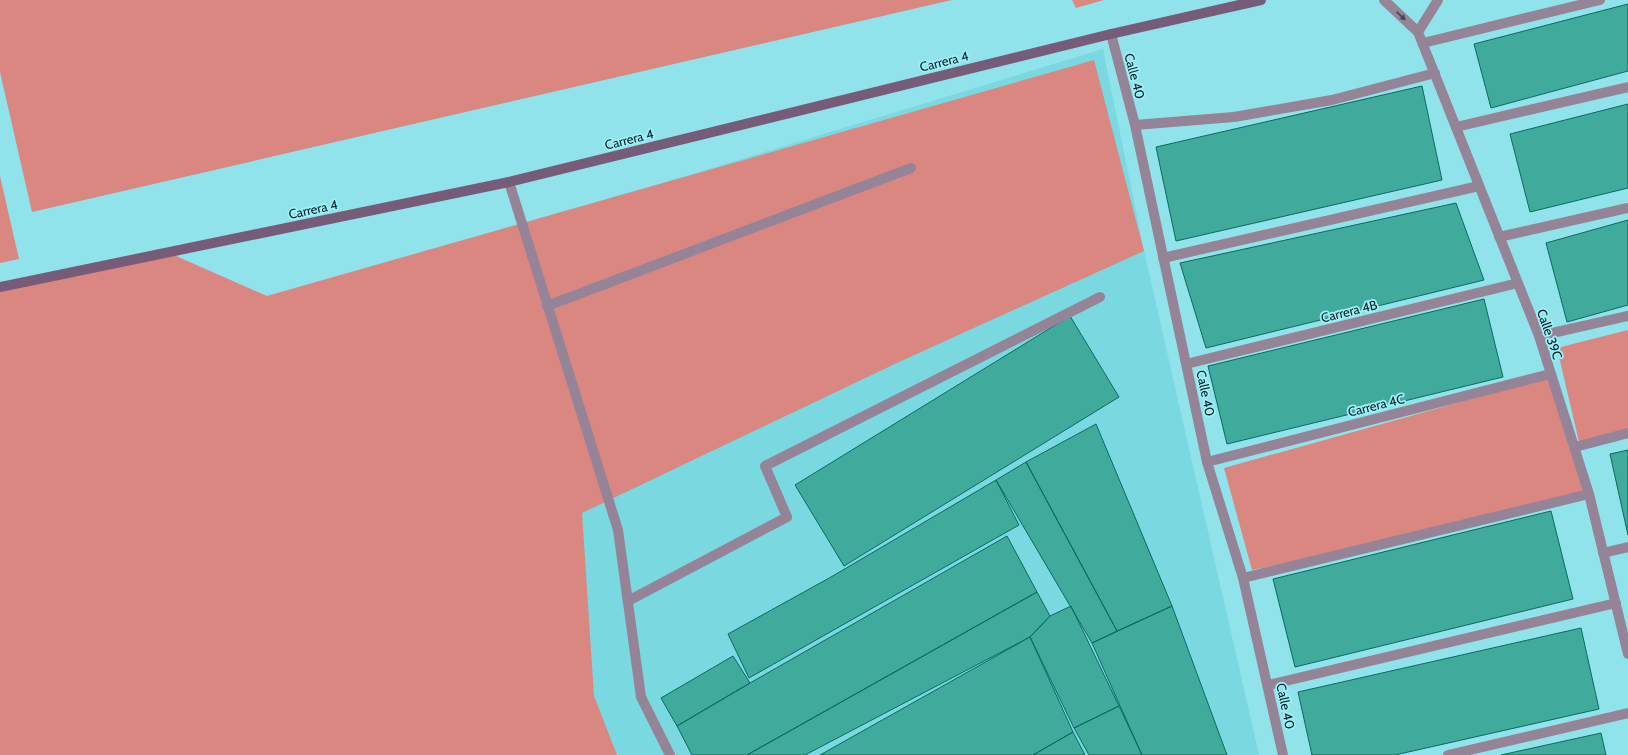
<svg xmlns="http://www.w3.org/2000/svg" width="1628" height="755" viewBox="0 0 1628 755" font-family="Cabin,sans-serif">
<rect width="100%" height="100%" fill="#90e3eb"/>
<!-- built -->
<path fill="#7ad8e0" d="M1103 49 1144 251 1259 755H287L267 296 686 176Z"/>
<!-- green -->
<path fill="#da8782" d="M0 0H952L32 212 0 72Z
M1072 0H1104L1076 8Z
M1094 60 1144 251 899 362 582 513 594 696 617 755H0V292L167 252 267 296Z
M0 176 19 259 0 263Z
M1628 330V430L1579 442 1557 348Z
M1550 377 1589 494 1412 537 1252 570 1224 468Z"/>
<!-- building -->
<path fill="#40aa9c" stroke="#0b6a60" d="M1628 4V71L1491 108 1474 44Z
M1422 86 1442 180 1176 241 1156 147Z
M1628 104V188L1530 212 1510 134Z
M1456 203 1484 280 1206 348 1180 263Z
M1628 220V305L1567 322 1546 243Z
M1484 299 1503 377 1227 444 1208 366Z
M1070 316 1119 397 844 566 795 485Z
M1096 424 1172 606 1117 631 1026 462Z
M1628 450V535L1610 454Z
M1026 462 1117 631 1092 643 996 480Z
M996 480 1019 525 749 678 728 634 831 577Z
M1551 511 1573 599 1295 667 1273 579Z
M1007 536 1037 592 747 755H692L677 726 750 683Z
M1037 592 1050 616 1030 637 805 755H747Z
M1071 606 1119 706 1074 728 1030 637 1050 616Z
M1172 606 1227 755H1142L1092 643Z
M1581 628 1599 709 1395 755H1312L1298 692Z
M1030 637 1073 732 1033 755H820Z
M733 656 750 683 677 726 661 698Z
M1119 706 1142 755H1089L1074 728Z
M1073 732 1085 755H1033Z
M1601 733 1606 755H1501Z"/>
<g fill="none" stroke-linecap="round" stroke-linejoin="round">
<!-- lane -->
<path stroke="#958397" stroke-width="10" d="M1423 43 1600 0
M509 182 618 530 641 697 670 755
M547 306 911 168
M628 601 787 517 765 466 1100 297"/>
<!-- street -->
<path stroke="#958397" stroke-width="10" d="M1384 0 1418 32 1539 336 1589 494 1628 654
M1418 32 1438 0
M1111 34 1135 125 1207 462 1243 578 1283 755
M1135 125 1234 117 1332 100 1435 73
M1456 127 1628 87
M1499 237 1628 208
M1163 258 1479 186
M1539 336 1628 316
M1186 364 1518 283
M1575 447 1628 433
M1207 462 1550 374
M1603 553 1628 547
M1243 578 1589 494
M1268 685 1616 603
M1448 755 1628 713"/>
<!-- secondary -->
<path stroke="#765c79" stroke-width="10" d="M0 287 509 182 1111 34 1261 0"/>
</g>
<!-- one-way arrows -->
<defs><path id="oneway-solid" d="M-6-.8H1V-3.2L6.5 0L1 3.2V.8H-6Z"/></defs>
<use fill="#3c4852" href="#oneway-solid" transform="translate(1401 16) rotate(43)"/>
<g text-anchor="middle" stroke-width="3.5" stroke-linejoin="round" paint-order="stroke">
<!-- street labels -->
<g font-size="13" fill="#002124" stroke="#9df0f8">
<text transform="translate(944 61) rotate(-14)" y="5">Carrera 4</text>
<text transform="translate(1135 76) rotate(75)" y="5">Calle 40</text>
<text transform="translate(629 139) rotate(-14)" y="5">Carrera 4</text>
<text transform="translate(313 209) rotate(-12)" y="5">Carrera 4</text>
<text transform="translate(1349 311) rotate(-14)" y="5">Carrera 4B</text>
<text transform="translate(1550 334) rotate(71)" y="5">Calle 39C</text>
<text transform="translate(1206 393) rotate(78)" y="5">Calle 40</text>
<text transform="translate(1376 405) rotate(-14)" y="5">Carrera 4C</text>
<text transform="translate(1286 706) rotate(78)" y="5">Calle 40</text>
</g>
</g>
</svg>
